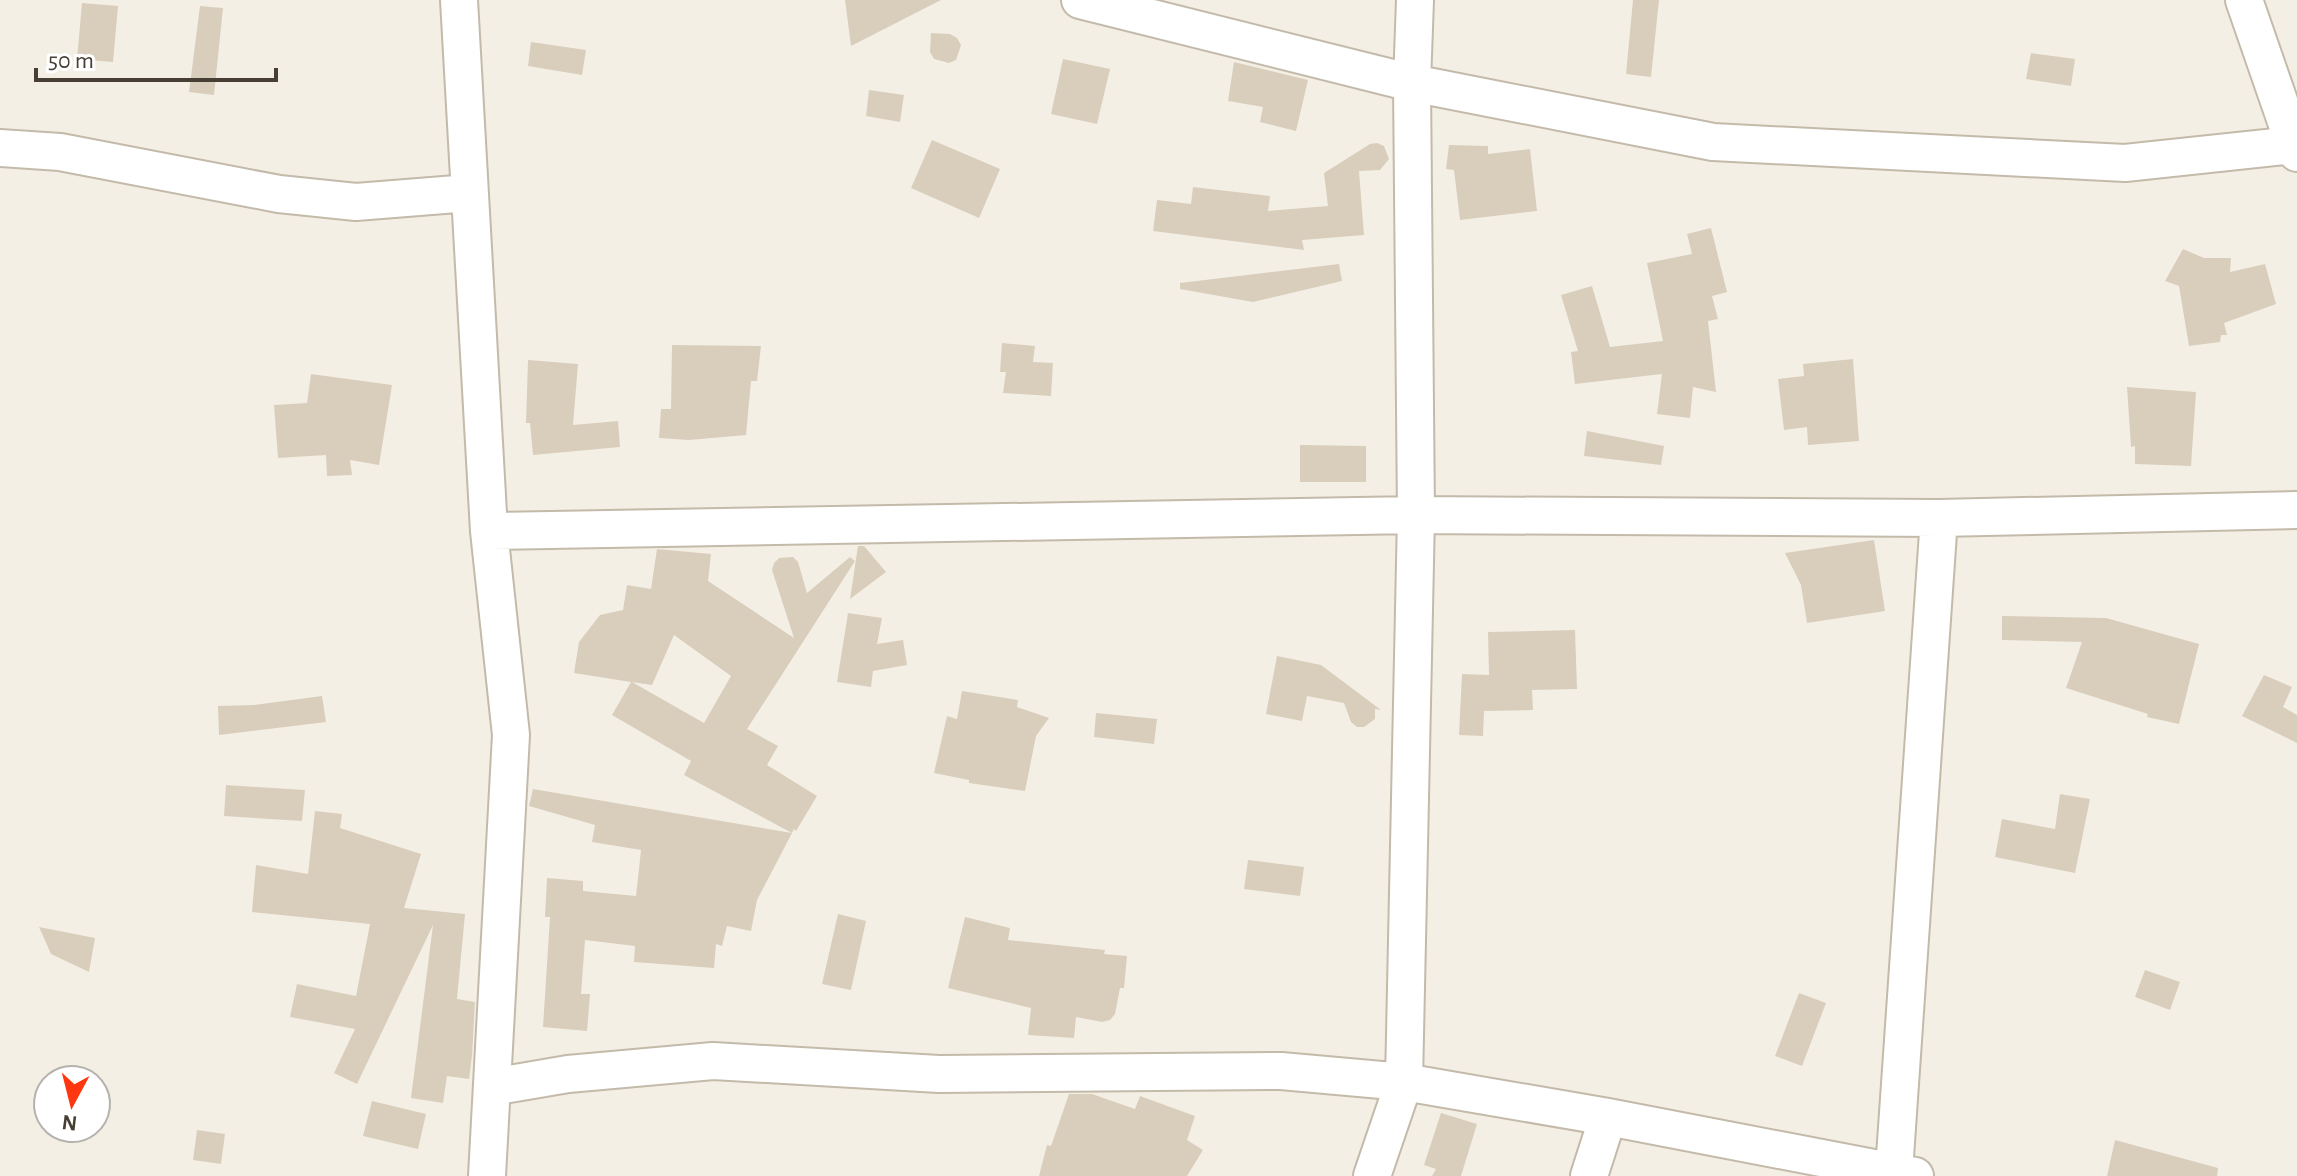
<svg xmlns="http://www.w3.org/2000/svg" width="2297" height="1176" viewBox="0 0 2297 1176" font-family="'Alegreya Sans',sans-serif">
<rect width="100%" height="100%" fill="#f4efe5"/>
<!-- building -->
<path fill="#d9cebc" fill-rule="evenodd" d="M845 0H941L851 46Z
M1633 0H1659L1651 77 1626 74Z
M82 3 118 6 113 62 77 59Z
M200 6 223 8 214 95 189 92Z
M931 33 950 34 957 38 961 45 956 60 949 63 934 59 930 52Z
M531 42 586 50 582 75 528 66Z
M2031 53 2075 59 2071 86 2026 79Z
M1063 59 1110 69 1097 124 1051 114Z
M1234 62 1308 80 1296 131 1260 122 1263 107 1228 101Z
M869 90 904 95 900 122 866 116Z
M932 140 1000 169 979 218 911 188Z
M1377 143 1384 146 1389 159 1380 170 1359 171 1364 235 1302 240 1304 250 1153 231 1157 200 1191 204 1193 187 1270 196 1268 211 1328 206 1324 173 1370 144Z
M1449 145 1488 146V154L1530 149 1537 211 1460 220 1454 170 1446 169Z
M1711 228 1727 292 1712 296 1718 319 1708 321 1716 392 1693 387 1690 418 1657 414 1662 374 1575 384 1571 352 1578 351 1561 295 1592 286 1610 347 1663 341 1647 263 1692 254 1687 234Z
M2183 249 2204 258H2231L2230 272 2265 264 2276 304 2224 323 2227 335H2221L2220 342 2189 346 2179 286 2165 281Z
M1339 264 1342 281 1253 302 1180 289V283Z
M1002 343 1035 346 1033 362 1053 363 1051 396 1003 393 1006 372H1000Z
M672 345 761 346 757 381H751L746 435 689 440 659 438 661 409H671Z
M1853 359 1859 441 1808 445 1807 427 1784 430 1778 379 1804 376 1803 364Z
M528 360 578 364 573 425 618 421 620 447 533 455 530 423H526Z
M311 374 392 385 379 465 350 460 352 475 327 476 326 455 278 458 274 405 307 403Z
M2127 387 2196 392 2191 466 2135 464V446L2131 447Z
M1587 431 1664 446 1661 465 1584 456Z
M1300 445 1366 446V482H1300Z
M1874 540 1885 611 1807 623 1801 585 1785 553Z
M858 546H864L886 572 850 599Z
M657 549 711 554 708 581 794 638 772 570 774 563 779 558 793 557 798 562 807 593 850 557 855 561 747 729 778 746 767 765 817 796 796 831 794 829 792 833 684 775 691 761 612 715 631 682 574 673 579 642 600 615 623 610 627 585 651 589ZM674 635 731 676 704 723 632 682 652 685Z
M848 613 882 618 877 644 903 640 907 665 873 671 871 687 837 682Z
M2002 616 2106 618 2199 644 2179 724 2147 717 2148 714 2066 688 2082 642 2002 640Z
M1575 630 1577 689 1532 690 1533 710 1484 711 1483 736 1459 735 1462 674 1489 675 1488 632Z
M1277 656 1321 665 1381 710 1375 709V719L1364 727H1357L1351 722 1344 703 1307 696 1302 721 1266 714Z
M2264 675 2292 687 2283 707 2297 715V743L2242 716Z
M962 691 1018 700 1017 707 1049 718 1036 736 1025 791 969 783V780L934 773 947 716 957 719Z
M322 696 326 722 219 735 218 706 254 705Z
M1096 713 1157 719 1154 744 1094 737Z
M226 785 305 790 302 821 224 816Z
M533 789 792 833 757 900 751 931 727 926 722 946 716 944 714 968 634 962 635 946 585 940 581 994H590L587 1031 543 1027 550 917H545L547 878 583 881V891L636 896 641 850 592 842 595 825 529 806Z
M2060 794 2090 799 2075 873 1995 857 2002 819 2055 829Z
M315 811 342 814 340 828 421 854 404 908 465 914 457 999 475 1002 472 1056 469 1079 447 1076 443 1103 411 1098 433 925 357 1084 334 1073 355 1029 290 1017 297 984 356 996 370 924 252 912 256 865 308 874Z
M1248 860 1304 867 1300 896 1244 889Z
M838 914 866 921 851 990 822 984Z
M965 917 1010 928 1008 940 1105 950 1104 954 1127 956 1124 988H1120L1115 1014 1110 1020 1102 1022 1076 1017 1074 1038 1028 1035 1031 1008 948 988Z
M39 927 95 938 89 972 51 954Z
M2145 970 2180 982 2170 1010 2135 997Z
M1799 993 1826 1003 1802 1066 1775 1056Z
M1069 1094H1092L1135 1109 1140 1096 1195 1116 1187 1140 1203 1150 1187 1176H1039L1047 1145 1051 1146Z
M372 1101 426 1114 418 1149 363 1136Z
M1441 1113 1477 1124 1461 1176H1432L1436 1169 1424 1165Z
M197 1130 225 1134 221 1164 193 1160Z
M2115 1140 2218 1168 2217 1176H2107Z"/>
<g fill="none" stroke-linecap="round" stroke-linejoin="round">
<defs>
<path id="minor" d="M459 0 489 531 511 735 487 1176
M1080 0 1412 83 1713 142 2125 163 2293 145
M1415 0 1412 83 1416 515 1939 518 2297 510
M2244 0 2297 153
M0 148 60 152 279 194 356 202 469 193
M489 531 1416 515 1404 1082 1372 1176
M492 1087 568 1074 713 1061 939 1074 1281 1071 1404 1082 1608 1117 1915 1176
M1894 1171 1939 518
M1589 1176 1608 1117"/>
</defs>
<!-- minor casing -->
<use href="#minor" stroke="#c3baa9" stroke-width="40"/>
<!-- minor -->
<use href="#minor" stroke="#fff" stroke-width="36"/>
</g>
<!-- north arrow -->
<g transform="translate(72 1104) rotate(187)"><circle r="38" fill="#ffffff" stroke="#b5b2ae" stroke-width="2"/>
<path d="M0-6L14 30L0 20L-14 30Z" fill="#ff3710"/>
<text y="-12" font-size="22" font-weight="bold" text-anchor="middle" fill="#473f34">N</text>
</g>
<!-- scale -->
<path d="M36 68v12h240v-12" fill="none" stroke="#473f34" stroke-width="4"/>
<text x="48" y="68" font-size="24" fill="#473f34" stroke="#ffffff" stroke-width="6" paint-order="stroke">50 m</text>
</svg>
